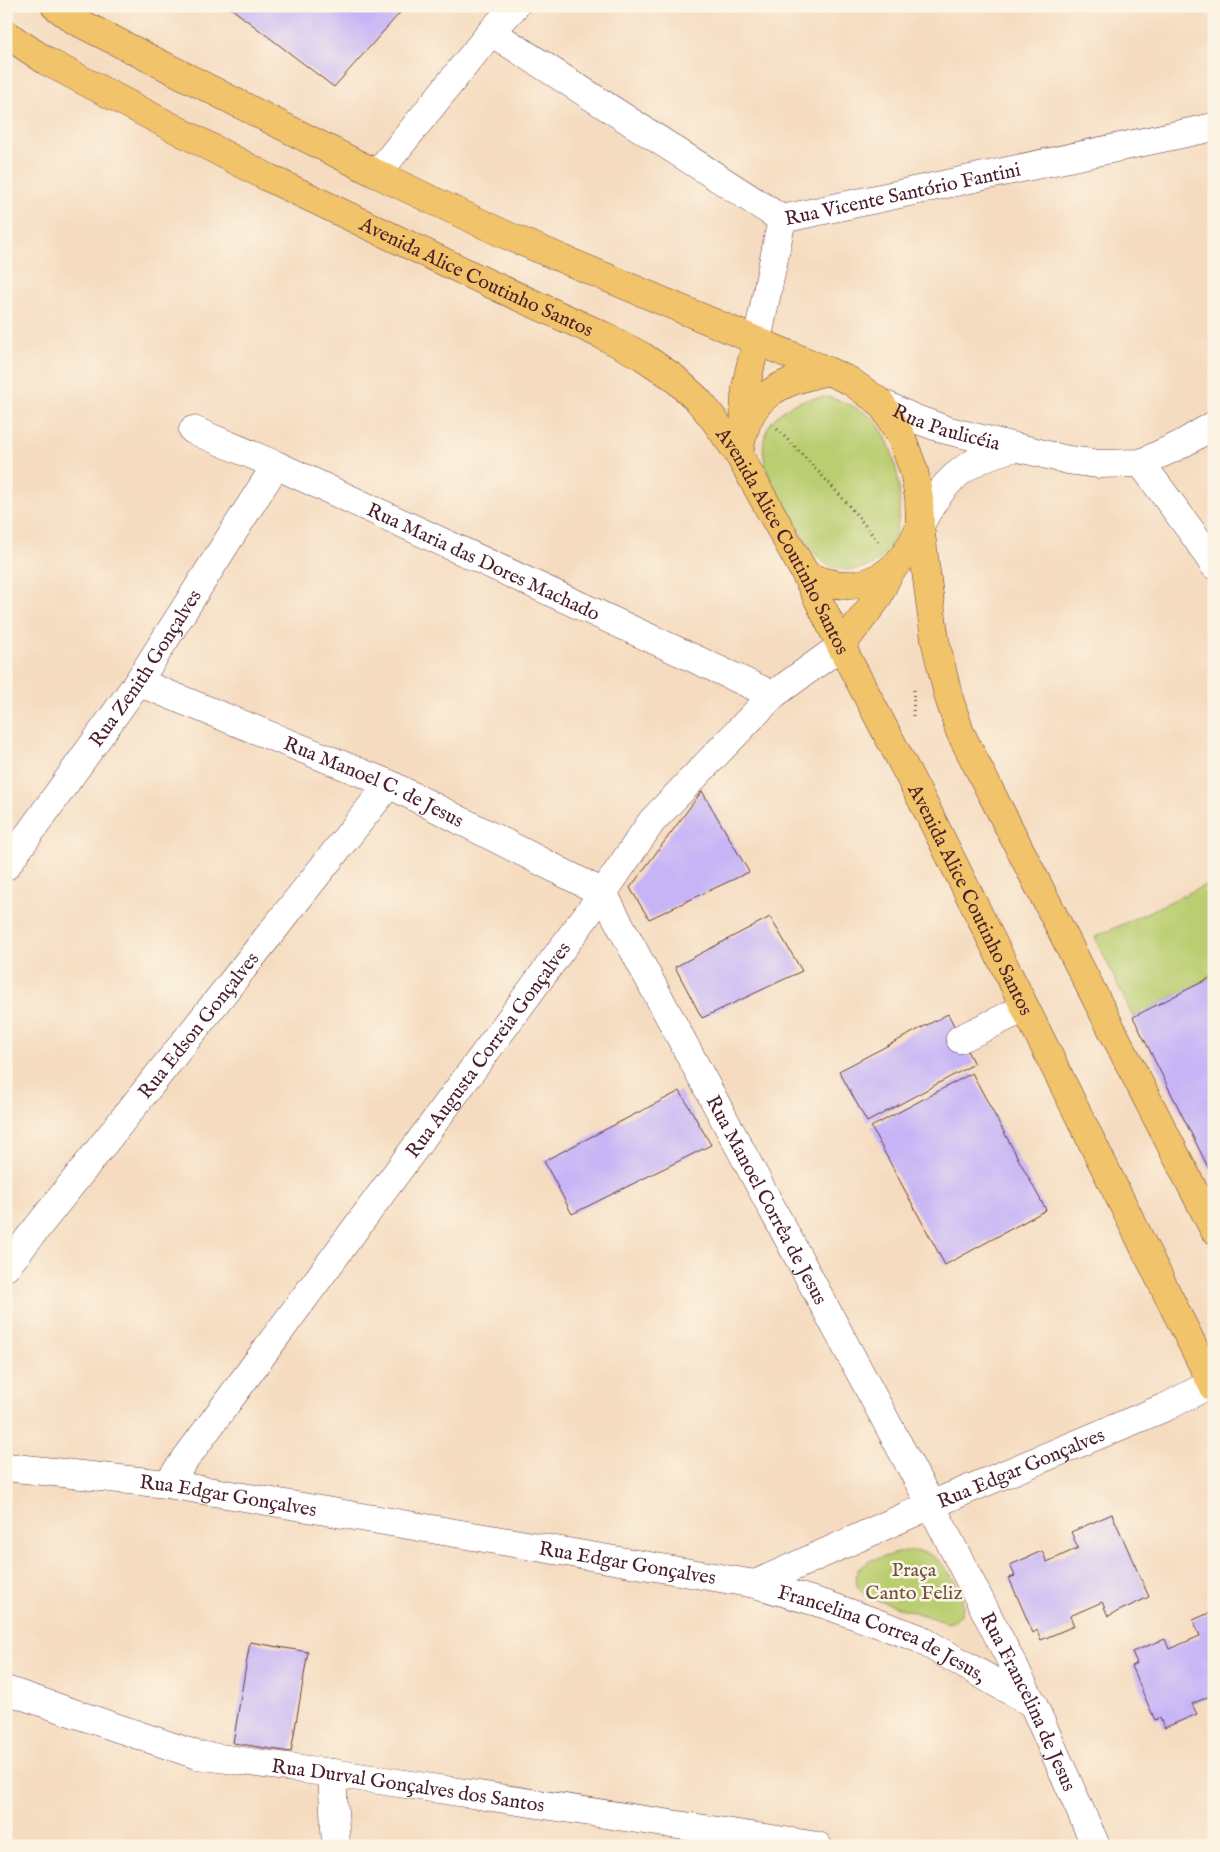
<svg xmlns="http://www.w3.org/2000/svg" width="1220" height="1852" viewBox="0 0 1220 1852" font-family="'IM FELL English',serif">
<rect width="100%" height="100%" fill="#fcf5e5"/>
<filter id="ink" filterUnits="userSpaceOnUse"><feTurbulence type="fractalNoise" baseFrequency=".02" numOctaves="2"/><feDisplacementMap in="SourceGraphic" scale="10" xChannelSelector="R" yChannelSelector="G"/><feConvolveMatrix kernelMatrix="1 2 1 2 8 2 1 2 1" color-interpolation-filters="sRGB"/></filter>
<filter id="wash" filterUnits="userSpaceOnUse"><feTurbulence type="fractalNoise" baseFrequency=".0096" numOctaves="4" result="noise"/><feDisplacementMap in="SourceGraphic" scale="20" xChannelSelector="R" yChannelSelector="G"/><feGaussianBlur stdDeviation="1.12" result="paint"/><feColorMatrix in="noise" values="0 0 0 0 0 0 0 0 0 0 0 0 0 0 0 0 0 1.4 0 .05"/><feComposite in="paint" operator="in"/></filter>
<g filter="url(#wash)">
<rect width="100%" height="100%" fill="#f5dcc0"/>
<!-- green -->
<path fill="#bacd70" stroke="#82764e" d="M829 397C844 402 861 408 873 419 903 448 916 551 866 567 853 571 837 571 826 564 812 554 803 536 794 522 775 493 746 445 777 416 793 401 808 398 829 397Z
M1214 881V976L1133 1017 1095 937Z
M906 1551C914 1551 921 1551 929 1554 947 1562 983 1615 948 1623L870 1598C857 1592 853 1581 859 1568L871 1560Z"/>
<g id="blocks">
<!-- building -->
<path fill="#c6b4f6" d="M228 6H406L334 87Z
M702 791 749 872 649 919 630 888Z
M770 917 802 971 702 1018 675 967Z
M1214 976V1179L1133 1017Z
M948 1014 974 1064 867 1122 839 1071Z
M972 1073 1046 1210 945 1265 871 1127Z
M680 1091 711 1145 572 1214 544 1161Z
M1112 1514 1149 1597 1108 1616 1102 1602 1070 1616 1074 1626 1041 1640 1037 1630 1033 1633 1009 1578 1015 1576 1010 1565 1042 1551 1047 1562 1078 1548 1071 1532Z
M1214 1611V1694L1192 1704 1197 1714 1164 1728 1160 1718 1155 1720 1131 1666 1137 1663 1132 1652 1165 1639 1169 1649 1200 1636 1193 1620Z
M250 1642 308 1652 291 1752 233 1743Z"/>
</g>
</g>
<g filter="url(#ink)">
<use href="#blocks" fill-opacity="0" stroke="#643b41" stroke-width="1"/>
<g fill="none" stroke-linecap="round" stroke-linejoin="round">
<defs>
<g id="minor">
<path id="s1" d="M491 32 782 219 1214 127"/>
<path d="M377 174 491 32 515 6"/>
<path d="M757 341 782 219"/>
<path id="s2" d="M881 403 913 418 946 430 1068 460 1099 464 1141 463 1180 445 1214 425"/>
<path id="s3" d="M193 430 276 465 773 695"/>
<path d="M1141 463 1197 539 1214 565"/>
<path d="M920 526C940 483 966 459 1013 448"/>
<path id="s4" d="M138 682 389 784 603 893 931 1505 1033 1704 1096 1846"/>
<path id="s5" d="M6 866 138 682 276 465"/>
<path d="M960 1039 1025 1008"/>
<path id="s6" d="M6 1267 389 784"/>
<path id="s7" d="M6 1467 167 1484 755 1584 827 1605 918 1638 1033 1704"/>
<path id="s8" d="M167 1484 603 893 652 821 773 695 841 646"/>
<path id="s9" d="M755 1584 931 1505 1168 1406 1212 1383"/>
<path id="s10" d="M6 1690 197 1755 332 1773 818 1846"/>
<path d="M332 1773 336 1846"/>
</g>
<g id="major">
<path d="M55 6 74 20 377 174 506 235 828 371 850 381 881 403 902 438 914 471 919 498 920 526 935 640 948 695 960 732 1214 1230"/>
<path id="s11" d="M6 34 46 61 267 177 486 282 602 335 642 356 673 377 698 400 713 418 739 455 806 575 841 646 928 812 1214 1388"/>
<path d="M745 425C742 395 749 370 757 341"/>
<path d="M739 455C746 396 776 383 828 371"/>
<path d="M806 575C859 599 899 579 920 526"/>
<path d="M841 646 877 599 890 571"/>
</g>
</defs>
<!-- minor casing -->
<use href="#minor" stroke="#643b41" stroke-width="29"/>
<!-- major casing -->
<use href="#major" stroke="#643b41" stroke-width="29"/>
<!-- path -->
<path stroke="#643b41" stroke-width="3" stroke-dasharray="1 4" stroke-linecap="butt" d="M777 429C813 465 847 501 878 542
M913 716 914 687"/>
<!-- minor -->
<use href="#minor" stroke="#fff" stroke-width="28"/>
<!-- major -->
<use href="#major" stroke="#f1c36a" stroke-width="28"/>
</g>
</g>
<g text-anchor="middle" stroke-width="5" stroke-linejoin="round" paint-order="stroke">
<!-- street labels -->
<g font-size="20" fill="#4a1f2b" stroke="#fcf5e5">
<text dy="7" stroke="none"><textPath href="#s1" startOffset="469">Rua Vicente Santório Fantini</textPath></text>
<text dy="7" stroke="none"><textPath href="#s11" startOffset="530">Avenida Alice Coutinho Santos</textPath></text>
<text dy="7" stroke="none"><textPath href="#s2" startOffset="70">Rua Paulicéia</textPath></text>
<text dy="7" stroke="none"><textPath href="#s11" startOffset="950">Avenida Alice Coutinho Santos</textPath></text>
<text dy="7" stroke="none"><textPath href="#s3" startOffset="319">Rua Maria das Dores Machado</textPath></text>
<text dy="7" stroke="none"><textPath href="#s5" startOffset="242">Rua Zenith Gonçalves</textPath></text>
<text dy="7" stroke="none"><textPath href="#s4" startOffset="256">Rua Manoel C. de Jesus</textPath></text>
<text dy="7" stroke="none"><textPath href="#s11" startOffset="1355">Avenida Alice Coutinho Santos</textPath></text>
<text dy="7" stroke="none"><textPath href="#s6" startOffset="309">Rua Edson Gonçalves</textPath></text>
<text dy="7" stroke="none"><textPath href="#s8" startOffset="540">Rua Augusta Correia Gonçalves</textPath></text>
<text dy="7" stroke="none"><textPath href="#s4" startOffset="859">Rua Manoel Corrêa de Jesus</textPath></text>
<text dy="7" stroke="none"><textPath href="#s9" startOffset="290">Rua Edgar Gonçalves</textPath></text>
<text dy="7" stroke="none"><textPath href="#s7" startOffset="224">Rua Edgar Gonçalves</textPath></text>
<text dy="7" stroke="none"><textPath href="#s7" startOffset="629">Rua Edgar Gonçalves</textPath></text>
<text dy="7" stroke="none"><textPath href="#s7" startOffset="895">Francelina Correa de Jesus,</textPath></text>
<text dy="7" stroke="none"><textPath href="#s4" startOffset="1425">Rua Francelina de Jesus</textPath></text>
<text dy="7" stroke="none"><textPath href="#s10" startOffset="415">Rua Durval Gonçalves dos Santos</textPath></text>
</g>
<!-- park labels -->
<g font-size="20" fill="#6c5340" stroke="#fcf5e5">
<text x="914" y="1576">Praça<tspan x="914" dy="23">Canto Feliz</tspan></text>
</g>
</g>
<!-- margin -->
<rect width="1220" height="1852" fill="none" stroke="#fcf5e5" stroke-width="25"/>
</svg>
